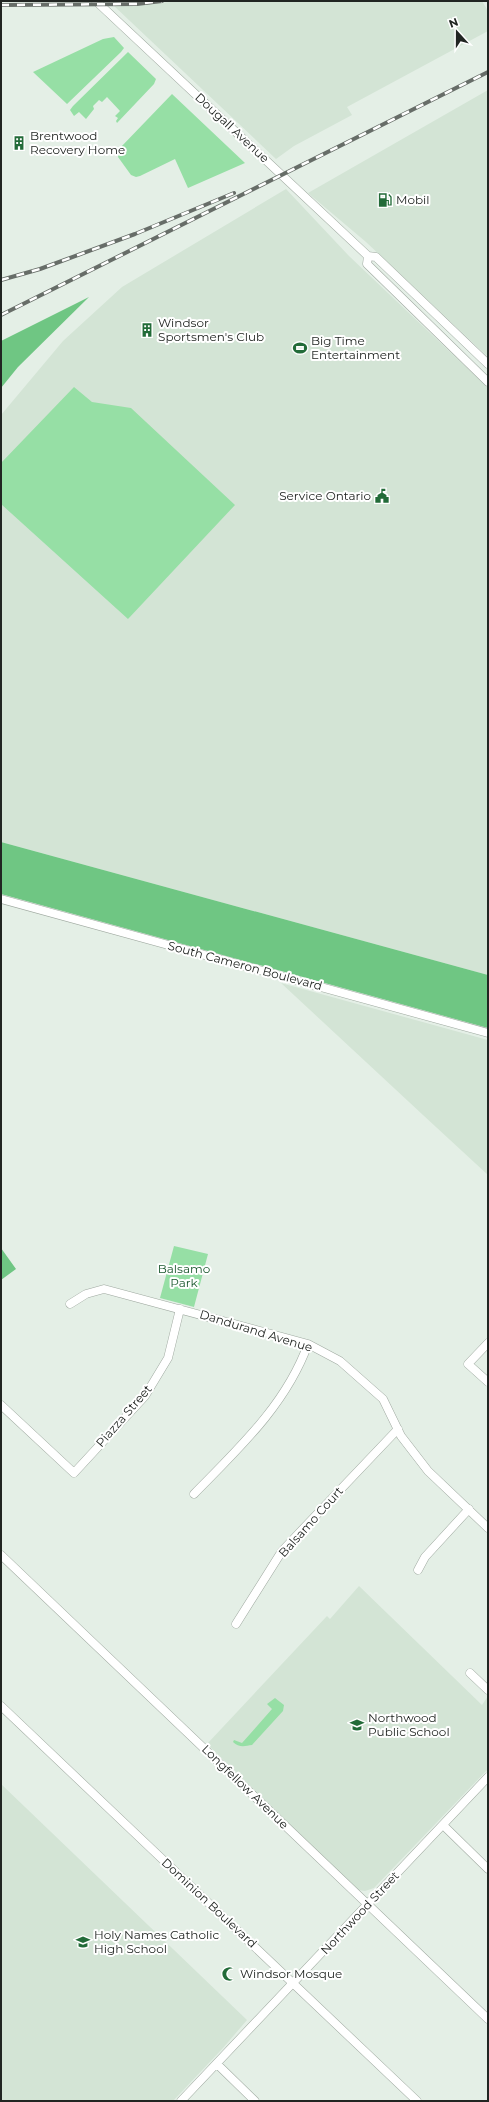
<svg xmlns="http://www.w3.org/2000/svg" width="489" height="2102" viewBox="0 0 489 2102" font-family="Montserrat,sans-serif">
<rect width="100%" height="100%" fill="#e4efe6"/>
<!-- built -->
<path fill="#d3e4d5" d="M189 1H482L488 11V31L347 107 352 115 294 146 276 159 113 5Z
M488 90V357L366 242 308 193Z
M286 189 349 256 488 388V975L1 842V415L63 341 122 287Z
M281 983 488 1040V1175L423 1115Z
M359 1586 482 1705 488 1696V1769L374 1888 365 1891 358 1890 207 1744 327 1616 330 1619Z
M1 1784 247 2020 223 2048 173 2101H1Z"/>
<!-- green -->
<path fill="#96dfa5" d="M114 37 124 48 121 52 67 104 33 72 103 39Z
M128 52 156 79 154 84 117 123 116 121 118 118 115 116 120 111 107 97 102 102 99 100 93 106 94 109 86 119 79 112 74 116 70 110 73 106Z
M172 94 245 163 188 188 175 159 140 176 136 177 131 175 118 157 120 148Z
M74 387 92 402 131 408 235 505 128 619 1 504V463Z
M174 1246 208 1254 194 1307 160 1298Z
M275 1698 284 1705 283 1711 252 1745C245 1746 239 1748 233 1742L234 1740 242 1743 272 1709 267 1704Z"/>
<!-- forest -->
<path fill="#6fc683" d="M89 297 18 367 1 388V341Z
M1 842 488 975V1028L1 894Z
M1 1248 16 1269 1 1280Z"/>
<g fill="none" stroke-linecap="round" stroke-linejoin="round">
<defs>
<path id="minor" d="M96 1 368 256 376 257 488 364
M368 256 367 264 488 382
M1 899 488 1033
M70 1304 86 1294 104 1289 308 1344 340 1361 383 1399 401 1436 428 1471 488 1528
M488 1343 468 1364 488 1382
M1 1405 74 1473 145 1396 168 1358 180 1309
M194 1494C238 1449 286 1405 308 1344
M1 1555 488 2019
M418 1570 425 1557 469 1509
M236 1624 282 1551 398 1429
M470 1673 488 1690
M1 1706 417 2101
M443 1825 488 1869
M217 2064 255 2101
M181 2101 488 1777"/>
</defs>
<!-- minor casing -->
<use href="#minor" stroke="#9fa9a0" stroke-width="9"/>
<!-- minor -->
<use href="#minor" stroke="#fff" stroke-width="8"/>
<defs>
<path id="rail" d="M1 5 137 4 162 1
M1 280 40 269 135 234 234 193
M1 315 488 72"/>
</defs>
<!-- rail casing -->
<use href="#rail" stroke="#676d68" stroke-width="4"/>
<!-- rail -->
<use href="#rail" stroke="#fff" stroke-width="2.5" stroke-dasharray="8" stroke-linecap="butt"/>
</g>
<!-- icons -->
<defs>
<symbol id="building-bare" viewBox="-9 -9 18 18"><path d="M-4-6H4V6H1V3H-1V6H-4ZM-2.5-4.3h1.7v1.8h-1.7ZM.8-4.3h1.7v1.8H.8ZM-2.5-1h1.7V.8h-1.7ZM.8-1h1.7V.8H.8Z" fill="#226b38" stroke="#fff" stroke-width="2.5" paint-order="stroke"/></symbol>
<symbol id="fuel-bare" viewBox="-9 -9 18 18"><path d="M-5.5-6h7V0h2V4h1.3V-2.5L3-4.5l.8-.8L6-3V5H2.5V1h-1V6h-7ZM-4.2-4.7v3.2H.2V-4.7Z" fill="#226b38" stroke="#fff" stroke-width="2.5" paint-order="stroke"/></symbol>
<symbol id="stadium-bare" viewBox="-9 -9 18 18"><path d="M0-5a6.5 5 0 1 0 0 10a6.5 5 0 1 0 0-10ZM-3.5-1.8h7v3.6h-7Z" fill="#226b38" stroke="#fff" stroke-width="2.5" paint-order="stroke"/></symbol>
<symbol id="civic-bare" viewBox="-9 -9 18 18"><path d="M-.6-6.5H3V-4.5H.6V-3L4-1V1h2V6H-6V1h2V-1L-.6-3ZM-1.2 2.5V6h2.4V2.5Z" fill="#226b38" stroke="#fff" stroke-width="2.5" paint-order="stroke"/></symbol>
<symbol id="school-bare" viewBox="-9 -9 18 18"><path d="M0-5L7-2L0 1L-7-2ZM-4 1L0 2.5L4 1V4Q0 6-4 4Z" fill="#226b38" stroke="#fff" stroke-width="2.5" paint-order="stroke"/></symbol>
<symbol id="mosque-bare" viewBox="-9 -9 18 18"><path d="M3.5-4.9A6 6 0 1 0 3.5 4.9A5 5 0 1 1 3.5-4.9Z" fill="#226b38" stroke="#fff" stroke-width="2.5" paint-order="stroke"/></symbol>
</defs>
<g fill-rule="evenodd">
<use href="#building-bare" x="9" y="133" width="20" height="20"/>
<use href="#fuel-bare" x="375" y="190" width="20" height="20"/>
<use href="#building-bare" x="137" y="320" width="20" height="20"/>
<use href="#stadium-bare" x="290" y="338" width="20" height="20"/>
<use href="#civic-bare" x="372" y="486" width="20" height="20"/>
<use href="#school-bare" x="347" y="1715" width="20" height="20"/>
<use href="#school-bare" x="73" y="1932" width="20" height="20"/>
<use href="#mosque-bare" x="219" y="1964" width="20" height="20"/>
</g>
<g text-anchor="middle" stroke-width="4" stroke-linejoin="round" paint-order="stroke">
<!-- street labels -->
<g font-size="12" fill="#212522" stroke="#fff">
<text transform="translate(232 128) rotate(43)" y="4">Dougall Avenue</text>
<text transform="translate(245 966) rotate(15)" y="4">South Cameron Boulevard</text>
<text transform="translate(256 1331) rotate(17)" y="4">Dandurand Avenue</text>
<text transform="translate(124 1416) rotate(-49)" y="4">Piazza Street</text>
<text transform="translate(311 1522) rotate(-48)" y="4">Balsamo Court</text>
<text transform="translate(245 1787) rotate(44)" y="4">Longfellow Avenue</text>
<text transform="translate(209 1903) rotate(43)" y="4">Dominion Boulevard</text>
<text transform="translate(360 1913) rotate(-47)" y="4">Northwood Street</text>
</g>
<!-- poi labels -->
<g font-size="12" fill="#212522" stroke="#fff" text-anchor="start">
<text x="30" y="140">Brentwood<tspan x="30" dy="14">Recovery Home</tspan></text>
<text x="396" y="204">Mobil</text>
<text x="158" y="327">Windsor<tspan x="158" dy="14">Sportsmen's Club</tspan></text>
<text x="311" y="345">Big Time<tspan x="311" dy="14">Entertainment</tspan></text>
<text x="371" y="500" text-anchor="end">Service Ontario</text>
<text x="368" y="1722">Northwood<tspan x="368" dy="14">Public School</tspan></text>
<text x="94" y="1939">Holy Names Catholic<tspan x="94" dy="14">High School</tspan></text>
<text x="240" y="1978">Windsor Mosque</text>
</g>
<!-- park labels -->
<g font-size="12" fill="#19572c" stroke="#fff">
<text x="184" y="1273">Balsamo<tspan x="184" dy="14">Park</tspan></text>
</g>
</g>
<!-- border -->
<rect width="489" height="2102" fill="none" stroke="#212522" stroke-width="4"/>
<!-- north arrow -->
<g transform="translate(457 32) rotate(339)" stroke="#ffffff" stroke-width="3" paint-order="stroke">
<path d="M0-3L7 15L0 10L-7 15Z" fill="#212522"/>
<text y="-6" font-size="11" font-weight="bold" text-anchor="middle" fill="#212522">N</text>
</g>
</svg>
